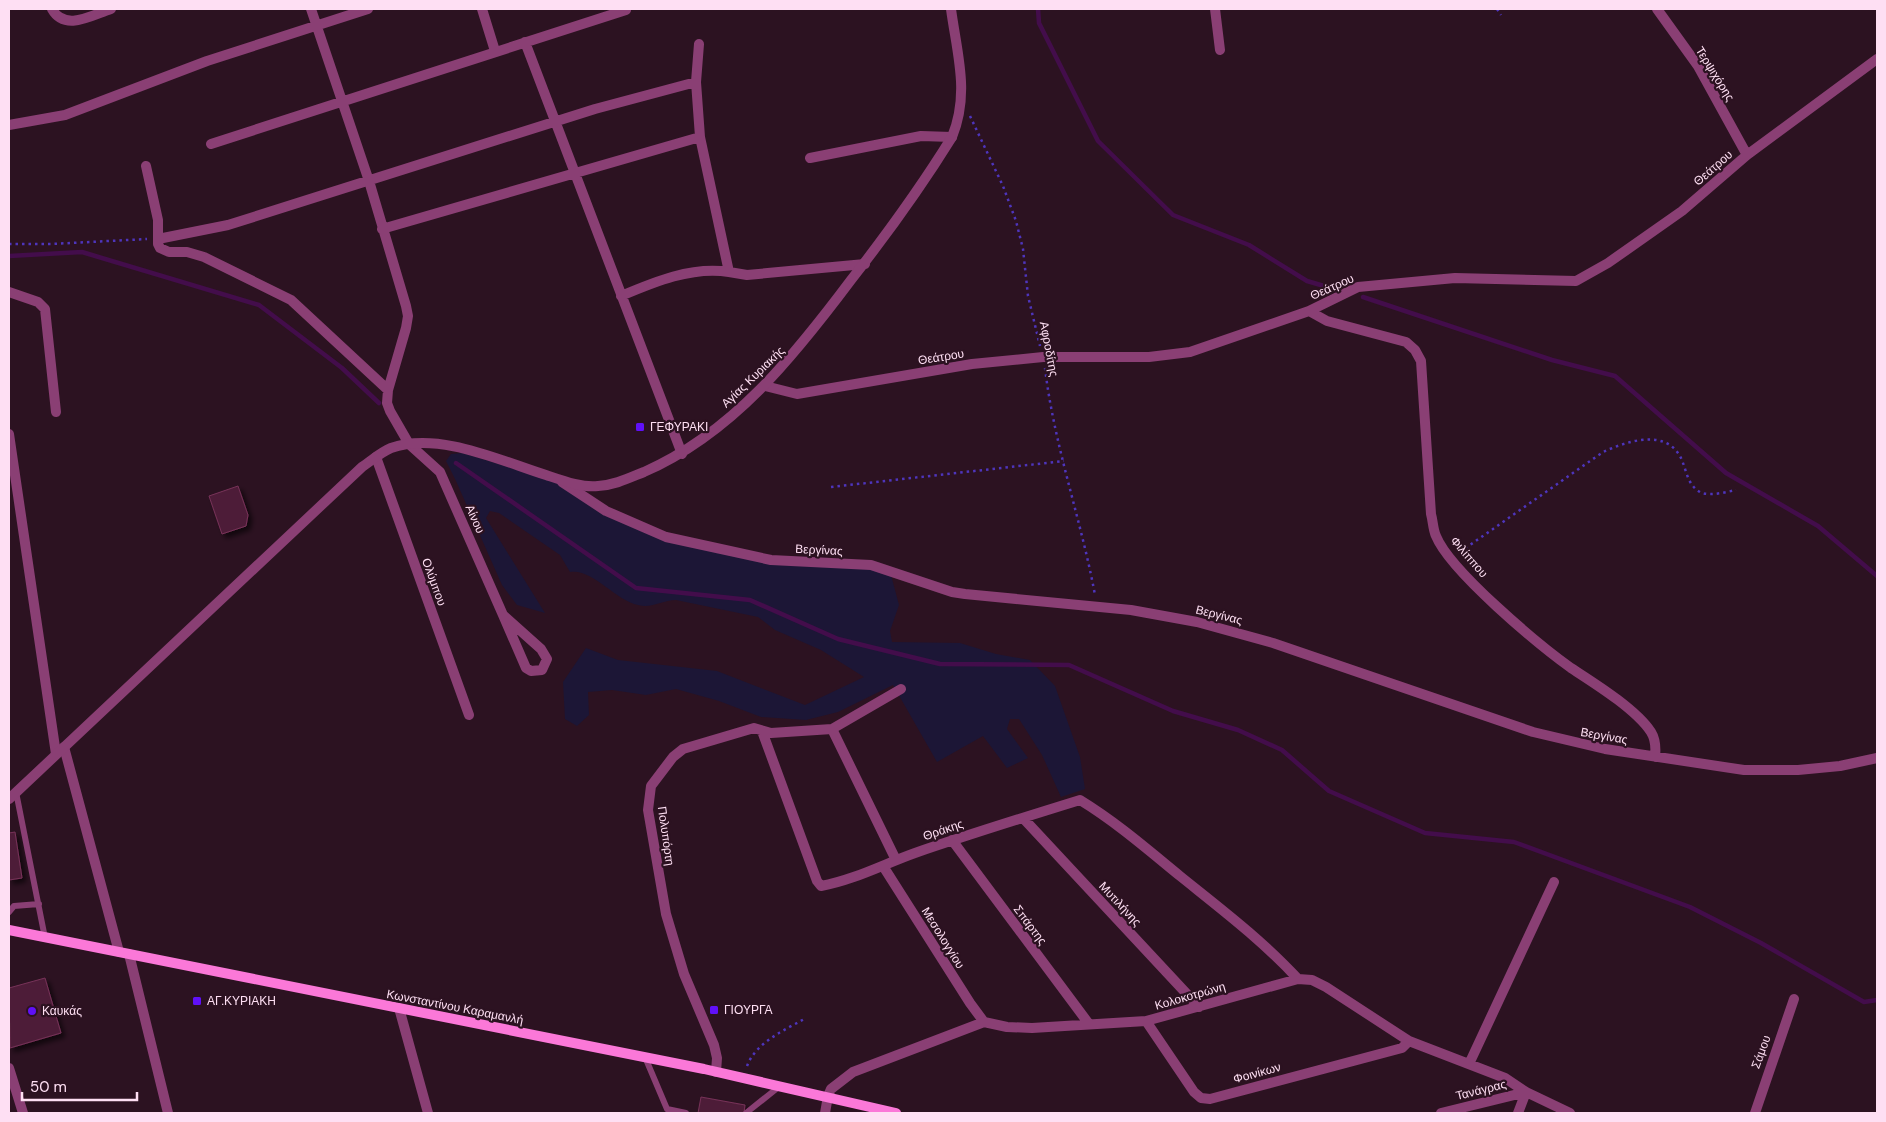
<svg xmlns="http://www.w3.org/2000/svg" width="1886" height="1122" viewBox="0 0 1886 1122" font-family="'DM Sans',sans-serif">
<defs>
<filter id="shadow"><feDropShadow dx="4" dy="4" stdDeviation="2.5" flood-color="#0009"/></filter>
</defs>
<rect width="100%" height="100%" fill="#2c1221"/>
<!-- green -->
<path fill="#1c1636" d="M463 453 557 482 606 514 731 556 871 568 891 575 899 605 890 631 892 642 960 643 996 654 1030 660 1055 686 1080 757 1085 789 1061 797 1042 755 1019 719H1010L1007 729 1028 758 1007 768 983 736 937 762 893 685 838 712 806 720 761 717 719 701 676 689 646 695 612 690 588 692 589 715 577 726 565 719 563 682 586 648 618 660 717 671 805 705 864 677 821 650 775 630 758 617 676 600C662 600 652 609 638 605 615 600 592 568 570 572L560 555 499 513 490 511 486 518 545 613 517 605 502 585 456 481 446 461 451 454Z"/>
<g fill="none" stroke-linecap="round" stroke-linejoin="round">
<!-- stream -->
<path stroke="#430d4b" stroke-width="4.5" d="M1038 9 1039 23 1098 141 1173 215 1249 245 1307 281 1331 288
M9 256 82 252 259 305 342 368 379 403
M1363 297 1552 360 1615 376 1726 473 1818 526 1877 576
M456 463 636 588 750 600 838 639 940 664 1069 665 1173 711 1238 730 1282 750 1329 791 1425 833 1514 842 1690 907 1761 943 1864 1002 1877 1000"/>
</g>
<!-- building -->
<path fill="#4d1f38" stroke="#783259" filter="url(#shadow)" d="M238 486 248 515 246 526 222 534 209 496Z
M15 832 22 878 9 880V833Z
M45 978 61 1033 10 1048 9 988Z
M701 1097 745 1105 744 1113H698Z"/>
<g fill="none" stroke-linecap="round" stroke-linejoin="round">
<!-- path -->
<path stroke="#4e35bc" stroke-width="2.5" stroke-dasharray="2.5 4" stroke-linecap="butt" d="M1497 9 1501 15
M970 116 1003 186 1016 221 1023 249 1028 296 1040 346
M9 244H51L147 239
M1045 368C1054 445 1081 519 1095 595
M831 487 1064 461
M1460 552 1603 452C1627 441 1666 428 1681 458 1687 471 1687 486 1702 493 1712 496 1726 492 1736 490
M747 1066C756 1042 785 1030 806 1018"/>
<!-- service -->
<path stroke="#8a3f74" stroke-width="6" d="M16 792 45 938
M9 912 14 906 39 904
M645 1057 667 1109 686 1113
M746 1113 780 1086"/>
<!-- minor -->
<path stroke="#8a3f74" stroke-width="10" d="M52 9C65 32 92 15 111 9
M311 9 369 181 406 306 408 316 406 328 388 390 387 403 390 411 409 444 440 472 503 615 541 649 547 659 542 670 531 671 526 668 503 615
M482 9 495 51
M1215 9 1220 50
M1657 9 1698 66 1747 155
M525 42 682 454
M699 44 696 82 700 137 729 272 747 275 865 264
M9 125 65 115 207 61 368 9
M211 144 626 10
M810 158 921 136 952 137
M146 166 158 220V244L160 248 169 252H187L204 257 291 300 388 390
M382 229 700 137
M158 239 228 225 595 109 696 82
M9 292 38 302 45 309 56 412
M621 296C654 282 692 266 729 272
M1309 311 1327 321 1406 342 1415 350 1421 361 1431 514C1433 521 1433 530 1436 536 1450 571 1539 645 1571 668 1594 683 1636 709 1651 732 1656 740 1656 748 1655 757
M765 386 797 394 972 364 1043 357H1149L1190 352 1309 311 1358 287 1455 278 1576 281 1608 263 1682 211 1747 155 1877 59
M9 434 56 754
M376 457 469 715
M562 482 606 511 666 537 771 560 871 565 952 592 965 594 1131 610 1197 622 1273 643 1533 732 1605 749 1744 770H1798L1840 766 1877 758
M832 729 896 860
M762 731 817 881 821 886C854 880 884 864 915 853 970 834 1025 817 1080 800 1116 822 1147 849 1180 876 1221 909 1262 940 1298 979
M64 747 119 952
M1023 818 1199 1007
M952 840 1089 1024
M883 866 970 1003 984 1022
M129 954 168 1113
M399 1008 428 1113
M1146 1021 1194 1092 1201 1098 1210 1099 1402 1048 1409 1041
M1469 1064 1554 882
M9 1068 23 1113
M716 1072 717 1058 714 1045 684 974 666 914 648 810 651 786 673 757 683 749 754 728 771 733 832 729 901 689
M828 1096 831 1089 853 1072 984 1022 1007 1027 1032 1028 1146 1021 1298 979 1312 980 1326 987 1409 1041 1505 1078 1526 1092 1518 1113
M1441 1113 1526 1092 1570 1113
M1755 1113 1794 999"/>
<!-- tertiary -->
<path stroke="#8a3f74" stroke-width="10" d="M9 799 362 467C371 461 381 452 391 448 438 431 501 461 546 475 561 480 582 488 598 486 615 485 629 478 644 472 733 433 794 356 851 280 887 234 921 187 952 137 970 93 957 54 951 9
M825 1113 828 1096"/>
<!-- secondary -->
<path stroke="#fb78d8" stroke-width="10" d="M9 930 704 1069 896 1113"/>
</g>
<!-- markers -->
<g fill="#6010f8" stroke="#2c1221" stroke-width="2">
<rect x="635" y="422" width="10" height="10" rx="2.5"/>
<rect x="192" y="996" width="10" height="10" rx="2.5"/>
<rect x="709" y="1005" width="10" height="10" rx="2.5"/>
<circle cx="32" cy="1011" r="5"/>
</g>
<g text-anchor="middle" stroke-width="4.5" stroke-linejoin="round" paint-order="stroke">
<!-- street labels -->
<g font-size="12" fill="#fedff3" stroke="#2c1221">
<text transform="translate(1715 74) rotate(58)" y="4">Τερψιχόρης</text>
<text transform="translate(1713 168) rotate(-41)" y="4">Θεάτρου</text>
<text transform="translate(1332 287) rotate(-24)" y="4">Θεάτρου</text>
<text transform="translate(1049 349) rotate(79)" y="4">Αφροδίτης</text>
<text transform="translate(941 357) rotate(-9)" y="4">Θεάτρου</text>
<text transform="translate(753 377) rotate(-44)" y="4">Αγίας Κυριακής</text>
<text transform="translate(475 519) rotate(66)" y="4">Αίνου</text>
<text transform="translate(819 550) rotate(3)" y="4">Βεργίνας</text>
<text transform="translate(1469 557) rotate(49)" y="4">Φιλίππου</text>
<text transform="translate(434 582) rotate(70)" y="4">Ολύμπου</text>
<text transform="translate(1219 615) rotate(14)" y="4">Βεργίνας</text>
<text transform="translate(1604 736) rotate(10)" y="4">Βεργίνας</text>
<text transform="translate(943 830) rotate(-19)" y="4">Θράκης</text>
<text transform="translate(666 836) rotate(82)" y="4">Πολυπόρτη</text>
<text transform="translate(1120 904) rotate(47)" y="4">Μυτιλήνης</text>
<text transform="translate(1030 925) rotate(53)" y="4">Σπάρτης</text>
<text transform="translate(943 938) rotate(58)" y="4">Μεσολογγίου</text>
<text transform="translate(1190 996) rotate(-16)" y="4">Κολοκοτρώνη</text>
<text transform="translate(455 1007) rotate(11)" y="4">Κωνσταντίνου Καραμανλή</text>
<text transform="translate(1761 1052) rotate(-70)" y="4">Σάμου</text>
<text transform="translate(1257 1073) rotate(-15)" y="4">Φοινίκων</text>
<text transform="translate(1481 1090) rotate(-14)" y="4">Τανάγρας</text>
</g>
<!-- poi labels -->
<g font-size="12" fill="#fedff3" stroke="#2c1221" text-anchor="start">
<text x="650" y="431">ΓΕΦΥΡΑΚΙ</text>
<text x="207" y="1005">ΑΓ.ΚΥΡΙΑΚΗ</text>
<text x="724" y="1014">ΓΙΟΥΡΓΑ</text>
<text x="42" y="1015">Καυκάς</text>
</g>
</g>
<!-- border -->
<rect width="1886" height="1122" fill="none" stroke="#fedff3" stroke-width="20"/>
<!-- scale -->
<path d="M22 1092v8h115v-8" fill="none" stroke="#fedff3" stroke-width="2.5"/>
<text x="30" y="1092" font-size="15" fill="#fedff3" stroke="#2c1221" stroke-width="4" paint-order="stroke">50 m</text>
</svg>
